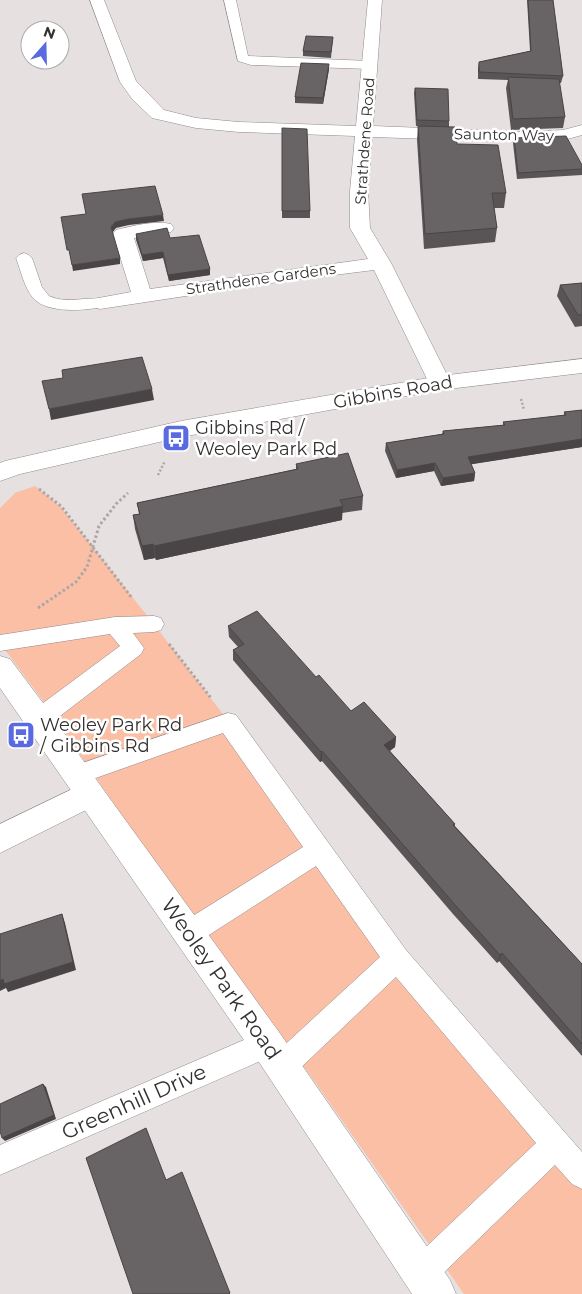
<svg xmlns="http://www.w3.org/2000/svg" width="582" height="1294" viewBox="0 0 582 1294" font-family="Montserrat,sans-serif">
<rect width="100%" height="100%" fill="#e6e0e1"/>
<!-- green -->
<path fill="#fabfa4" d="M35 486 60 506 153 623 582 1182V1294H464L310 1075 198 928 52 713 0 643V508L15 493Z"/>
<g fill="none" stroke-linecap="round" stroke-linejoin="round">
<defs>
<path id="lane" d="M224 0H236L248 56 370 61 376 65 370 69 251 65 238 61Z
M24 253 29 255 32 258 42 287 49 296C68 305 87 295 106 300L108 303 106 306C87 311 47 314 33 298 24 287 21 271 16 258L19 255Z
M154 616 161 618 164 624 161 630 154 632 133 633 144 648 141 654 47 726 39 728 31 726 28 719 31 712 120 646 110 634 0 651V635L115 617Z
M228 713 236 715 406 950 582 1152V1189L572 1184 555 1165 432 1284 421 1288 410 1284 406 1273 410 1262 536 1143 396 977 292 1076 282 1080 272 1076 268 1066 274 1055 0 1175V1145L267 1030 277 1034 281 1044 278 1051 380 957 316 866 198 942 189 945 180 942 176 933 180 924 303 847 223 733 76 785 68 782 64 775 68 768Z"/>
<path id="street" d="M90 0H104L136 81 164 110 196 118 239 122 356 126 368 0H382L373 126 526 132 563 130 582 125V135L564 140 526 142 372 137 368 191 370 228 391 263 451 383 448 388 440 390 432 388 429 383 374 270 278 282 100 309 93 307 90 303 93 299 131 292 113 234 116 230C132 226 155 220 171 224L174 228 171 232 134 238 150 289 368 259 350 228V191L355 136 239 132 196 128 152 118 133 100 120 82Z
M89 781 100 785 104 794 100 803 0 853V824Z"/>
<path id="secondary" d="M582 359V373L440 390 181 437 20 474 0 481V463L5 461 181 421 440 376Z
M0 656 10 659 49 711 100 785 279 1032 450 1280 456 1294H412L255 1056 0 688Z"/>
</defs>
<!-- lane casing -->
<use href="#lane" stroke="#908a8b" stroke-width="1"/>
<!-- street casing -->
<use href="#street" stroke="#908a8b" stroke-width="1"/>
<!-- secondary casing -->
<use href="#secondary" stroke="#908a8b" stroke-width="1"/>
<!-- path-far1 -->
<path stroke="#aca6a7" stroke-width="2.5" stroke-dasharray="2 2" stroke-linecap="butt" d="M521 399 524 410
M158 475 165 461"/>
<!-- path -->
<path stroke="#aca6a7" stroke-width="3" stroke-dasharray="2.5 2.5" stroke-linecap="butt" d="M39 489 61 506 132 598
M38 608 76 582 87 567 99 526 116 504 128 493
M169 644 211 698"/>
<!-- lane -->
<use href="#lane" fill="#fff" fill-rule="evenodd"/>
<!-- street -->
<use href="#street" fill="#fff" fill-rule="evenodd"/>
<!-- secondary -->
<use href="#secondary" fill="#fff" fill-rule="evenodd"/>
</g>
<!-- wall -->
<path fill="#595557" d="M527 0H553L563 76 561 83H559L565 117 563 128 511 130 506 88 508 80 478 79V68L479 62 530 51Z
M333 37 331 58 303 56V51Z
M329 69 323 104 295 103V97Z
M415 88 449 121V127L457 144 506 193 504 208H494L497 228 495 242 424 249 417 140 418 126H425H416L414 93Z
M282 128 310 211V218H282Z
M514 138 582 165V175L517 179 513 143Z
M136 234 170 238 210 269V275L169 281 163 258 143 261 136 240Z
M582 283V326L575 327 557 296 560 285Z
M582 410V447L471 464 475 473 474 481 441 486 434 471 396 478 385 451 386 443 442 434 443 431 503 425V422L564 415V412Z
M296 464 363 496 362 510 342 513V520L156 560 155 558 144 560 135 529 133 515 139 514 137 503 296 469Z
M228 626 316 677 351 711 396 737 395 747 390 751 455 824V826L582 964V1056L499 961 497 963 453 914 322 761 320 762 233 660V650L238 647 229 637Z"/>
<!-- shaded-wall -->
<path fill="#494547" d="M329 64V69L323 104V98Z
M163 215 164 221 129 225 116 228 112 233 111 227 115 222 128 219Z
M163 252V258L143 261 142 255Z
M120 258V264L73 271 72 265Z
M210 269V275L169 281 168 275Z
M152 389 154 400 51 420 49 409Z
M582 439V447L467 465 468 457Z
M435 463 434 471 396 478 397 470Z
M475 473 474 481 441 486 443 478Z
M343 506 342 520 156 560 154 546Z
M153 544 155 558 144 560 142 546Z
M396 737 395 747 383 755 384 745Z
M322 751V761L320 762 321 752Z
M62 914 65 923 76 970 8 992 6 988 0 991V981Z
M502 953 499 961 497 963 500 955Z
M43 1084 46 1087 56 1119 5 1141 2 1138Z"/>
<!-- building -->
<path fill="#686365" stroke="#494547" d="M528 0H553L563 76 479 72V62L531 51Z
M306 36 333 37 331 52 303 51Z
M301 63 329 64 323 98 295 97Z
M508 77 559 79 565 117 513 119Z
M415 88 448 89 449 121 417 120Z
M418 126 455 127 457 144 498 145 506 193H492L497 228 425 234Z
M282 128 307 129 310 211H282Z
M566 136 582 165V169L518 173 514 138Z
M155 186 163 215 128 219 115 222 111 227 120 258 72 265 69 250H67L61 217 86 214 82 194Z
M167 228 170 238 199 235 210 269 168 275 163 252 142 255 136 234Z
M582 283V315H578L560 285Z
M142 357 152 389 49 409 42 381 63 378 62 370Z
M582 410V439L468 457 475 473 443 478 435 463 397 470 386 443 444 434 443 431 505 425 503 422 566 415 564 412Z
M348 453 363 496 340 500 343 506 154 546 153 544 142 546 133 515 140 514 137 503 298 469 296 464Z
M257 611 316 677 319 675 351 711 364 702 396 737 384 745 455 824 453 825 582 964V1044L502 953 500 955 456 906 322 751 321 752 233 650 244 644 228 626Z
M62 914 73 962 4 984 3 979 0 981V934Z
M43 1084 54 1115 2 1138 0 1131V1104Z
M146 1128 166 1180 182 1172 230 1293 229 1294H133L86 1158Z"/>
<!-- icons -->
<defs>
<symbol id="bus-square" viewBox="-11 -11 22 22"><rect x="-9" y="-9" width="18" height="18" rx="4" fill="#5a6ae1" stroke="#fff"/><path d="M-5-6H5V4H4V6H2V4H-2V6H-4V4H-5ZM-3.5-4V0h7V-4ZM-3.5 1.2v1.5H-2V1.2ZM2 1.2v1.5H3.5V1.2Z" fill="#fff"/></symbol>
</defs>
<g fill-rule="evenodd">
<use href="#bus-square" x="160" y="422" width="32" height="32"/>
<use href="#bus-square" x="5" y="719" width="32" height="32"/>
</g>
<g text-anchor="middle" stroke-width="5" stroke-linejoin="round" paint-order="stroke">
<!-- far-street labels -->
<g font-size="15" fill="#333030" stroke="#fff">
<text transform="translate(504 135) rotate(1)" y="5">Saunton Way</text>
<text transform="translate(365 141) rotate(-86)" y="5">Strathdene Road</text>
<text transform="translate(261 279) rotate(-8)" y="5">Strathdene Gardens</text>
</g>
<!-- street labels -->
<g font-size="18" fill="#333030" stroke="#fff">
<text transform="translate(393 392) rotate(-10)" y="6">Gibbins Road</text>
</g>
<!-- poi labels -->
<g font-size="18" fill="#333030" stroke="#fff" text-anchor="start">
<text x="195" y="434">Gibbins Rd /<tspan x="195" dy="21">Weoley Park Rd</tspan></text>
<text x="40" y="731">Weoley Park Rd<tspan x="40" dy="21">/ Gibbins Rd</tspan></text>
</g>
<!-- near-street labels -->
<g font-size="21" fill="#333030" stroke="#fff">
<text transform="translate(221 979) rotate(55)" y="7">Weoley Park Road</text>
<text transform="translate(134 1102) rotate(-24)" y="7">Greenhill Drive</text>
</g>
</g>
<!-- north arrow -->
<g transform="translate(45 45) rotate(20)"><circle r="24" fill="#ffffff" stroke="#adacac"/>
<path d="M0-4L9 19L0 12L-9 19Z" fill="#5a6ae1"/>
<text y="-8" font-size="14" font-weight="bold" text-anchor="middle" fill="#333030">N</text>
</g>
</svg>
